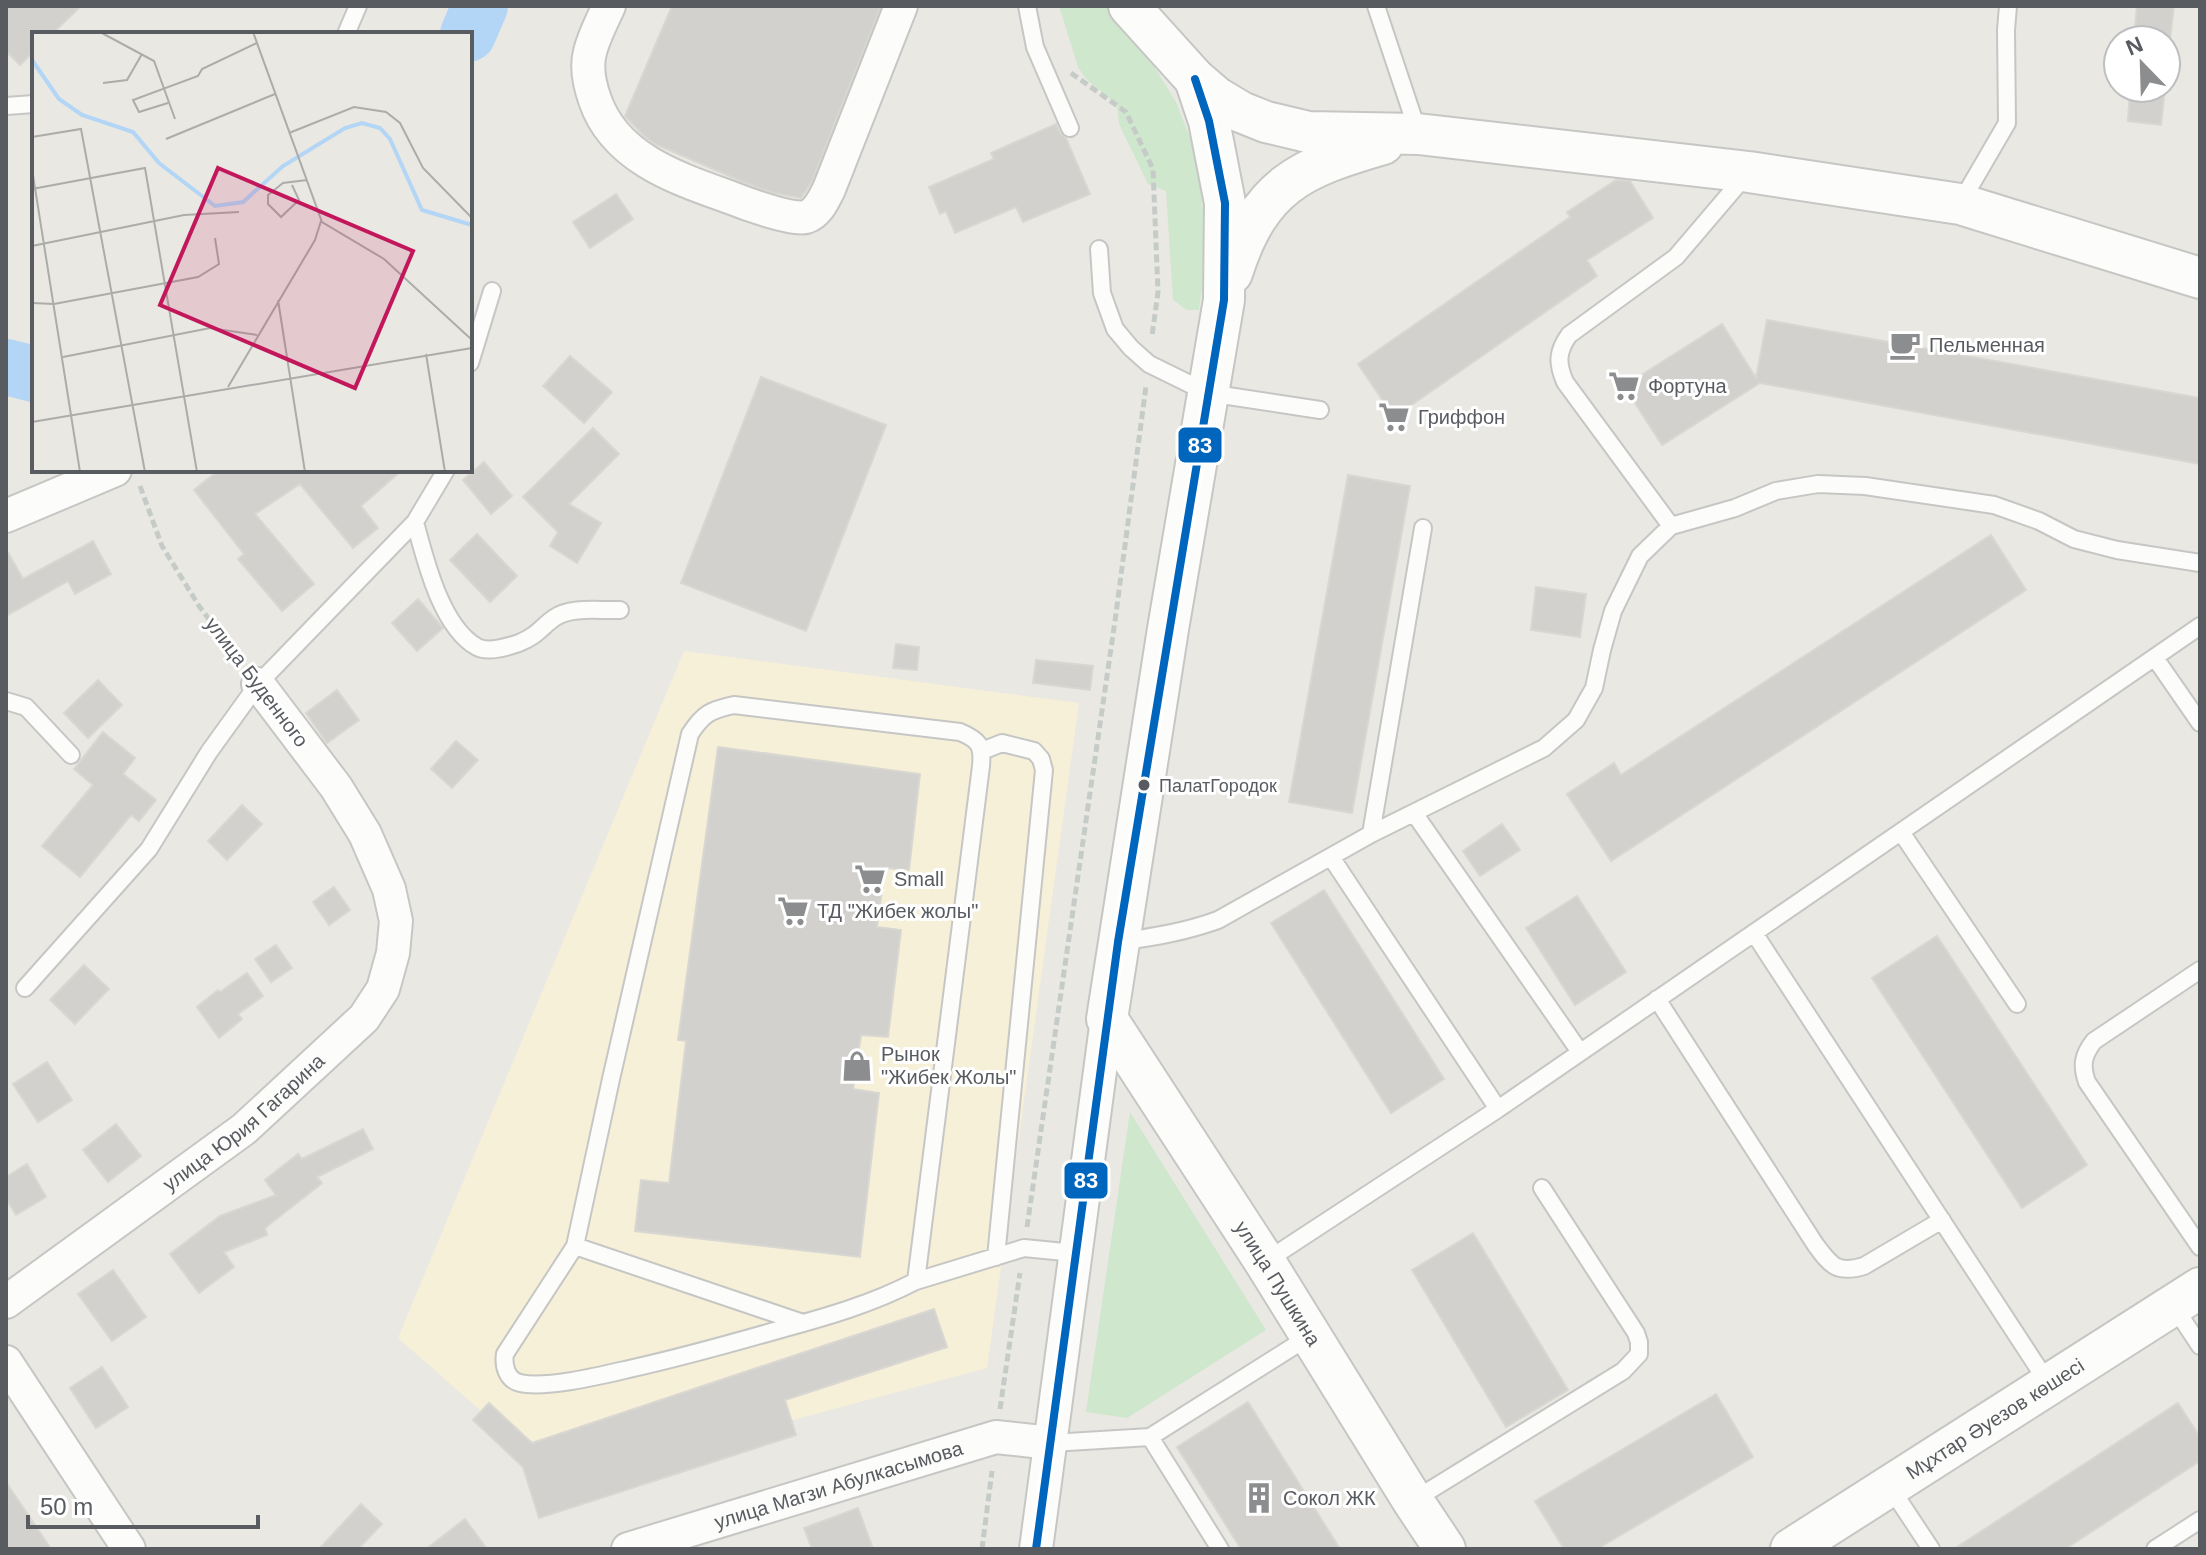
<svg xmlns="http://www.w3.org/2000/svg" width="2206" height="1555" viewBox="0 0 2206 1555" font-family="Arial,sans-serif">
<rect width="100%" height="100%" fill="#eae8e2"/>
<!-- commercial -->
<path fill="#f6f0d9" d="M684 651 1079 703 987 1368 562 1482 398 1338Z"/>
<!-- green -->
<path fill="#cfe7cd" d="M1059 6H1107L1152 63 1176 102 1192 143 1202 197 1206 261 1199 310H1187L1173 300 1166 191 1148 184 1119 124 1117 104 1086 79 1078 67Z
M1130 1112 1266 1330 1127 1418 1086 1412Z"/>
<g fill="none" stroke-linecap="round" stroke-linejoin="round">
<!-- river -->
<path stroke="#b3d6f6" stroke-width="56" d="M468 34 480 6
M6 367 34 374"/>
</g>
<!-- building -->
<path fill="#d2d1cd" stroke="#d9d7d1" stroke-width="2" d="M6 6H81L52 34H34V51L20 65 6 51Z
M672 6H881L812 181 801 198 774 193 743 182 655 144 644 136 625 116Z
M2137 6H2174L2170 40H2134Z
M2130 88H2165L2161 125 2128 121Z
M1056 124 1060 133 1066 138 1090 194 1023 222 1016 207 955 233 946 211 940 214 929 187 994 159 991 153Z
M1616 180 1630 181 1653 218 1587 260 1597 276 1394 417 1358 364 1570 217 1567 212Z
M616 194 633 219 590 248 573 222Z
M1767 320 2200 398V464L1760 383 1662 445 1624 386 1722 324 1756 378Z
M570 356 612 392 584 423 543 386Z
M761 377 886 425 806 631 681 583Z
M593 428 619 454 569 504 601 523 577 563 550 546 558 532 523 497Z
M484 462 512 496 491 514 463 480Z
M219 470H402L361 506 378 528 353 548 300 484 255 514 314 584 282 611 238 559 244 554 194 490Z
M1348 475 1410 486 1352 813 1289 802Z
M477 534 517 576 490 602 450 560Z
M1991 535 2026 590 1611 861 1567 794 1614 763 1621 775Z
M93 541 111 574 75 594 68 581 6 616V549L23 579Z
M1536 587 1586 594 1580 637 1531 630Z
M418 599 443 628 417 651 392 623Z
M896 644 919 647 917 670 893 668Z
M1036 660 1093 666 1090 690 1033 683Z
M98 680 122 705 88 738 64 713Z
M337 690 359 720 327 743 306 713Z
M103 732 135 758 123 774 156 800 139 821 131 815 80 877 42 846 93 785 74 769Z
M456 741 478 760 452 788 431 769Z
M718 747 920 774 909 870 885 868 877 927 901 930 888 1037 861 1035 853 1089 879 1093 860 1257 635 1231 641 1180 669 1183 686 1041 678 1040Z
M242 805 262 824 227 860 208 841Z
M1502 824 1520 850 1480 876 1463 851Z
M334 887 350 910 329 925 313 902Z
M1324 890 1444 1079 1391 1113 1271 923Z
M1577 896 1626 972 1575 1005 1526 928Z
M1937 936 2087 1165 2022 1208 1872 978Z
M276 945 292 968 271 982 255 959Z
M84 965 109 989 75 1024 50 1000Z
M247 973 263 996 238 1014 242 1019 219 1038 197 1007 218 990 220 992Z
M47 1062 72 1100 38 1122 13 1084Z
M116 1124 141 1156 108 1182 83 1150Z
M363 1129 373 1149 317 1177 322 1183 265 1228 267 1235 224 1252 234 1267 199 1293 170 1254 220 1216 276 1195 265 1180 298 1154 302 1159Z
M27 1164 46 1197 16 1215 6 1199V1177Z
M1473 1233 1568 1390 1506 1427 1412 1270Z
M113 1270 146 1317 112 1341 78 1294Z
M934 1309 947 1347 785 1400 796 1435 539 1518 523 1467 473 1420 489 1403 532 1443Z
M102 1367 128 1407 96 1428 70 1388Z
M1716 1394 1753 1457 1597 1549H1564L1535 1501Z
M1248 1402 1340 1549H1241L1177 1447Z
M2178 1403 2200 1437V1461L2065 1549H1954Z
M6 1482 51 1549H6Z
M361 1504 382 1524 358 1549H319Z
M858 1508 873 1549H812L804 1528Z
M465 1519 487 1549H426Z"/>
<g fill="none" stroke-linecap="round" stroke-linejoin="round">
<defs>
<path id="service" d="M1027 6 1035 47 1070 128
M1376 6 1418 132
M346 34 358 6
M6 106 34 104
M1961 202 2007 123 2006 30 2008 6
M1099 249 1102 293 1115 329 1131 348 1149 364 1208 393 1320 410
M470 363 492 291
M415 522C425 559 441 627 477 647 488 653 507 647 519 643 538 635 539 629 554 618 571 606 600 611 620 610
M1671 526 1565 382C1557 363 1557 352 1569 335L1676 257 1745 176
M2155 658 2200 723
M6 701 26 707 71 755
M982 751 1002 743 1034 751 1041 759 1044 770 996 1257
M1414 813 1580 1052
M1901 832 2017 1004
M1371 834 1544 748 1576 720 1594 688 1602 650 1613 611 1640 556 1671 526 1735 508 1776 491 1818 484 1865 486 1994 505 2039 521 2074 539 2117 550 2200 563
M1331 857 1498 1109
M1754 933 2048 1383
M1119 942C1153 937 1185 932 1218 920L1371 834 1423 528
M2200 970 2094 1041C2083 1055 2081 1065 2087 1082L2200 1247
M25 988 149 849 209 752 258 684 415 522 446 470
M1657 999 1815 1244C1831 1266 1837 1274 1864 1266L1942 1220
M575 1246 803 1323
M1266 1261 1498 1109 2200 626
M916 1281C872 1304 826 1317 778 1330 729 1344 679 1358 629 1369 603 1375 546 1389 520 1383 507 1380 503 1366 505 1354L575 1246 611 1079 690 734C703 714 710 710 734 705L960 732C979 740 983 745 981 766L916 1281 1024 1248 1075 1253
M2173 1305 2200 1346
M1150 1437 1220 1549
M1051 1443 1150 1437 1310 1336
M1890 1487 1931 1549
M1414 1500 1623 1371 1639 1354V1342L1636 1333 1542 1188
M2155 1549 2200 1520"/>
<g id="minor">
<path d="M609 6C602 21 594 36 590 52 586 67 590 86 595 100 615 158 676 178 729 197 744 203 793 221 806 217 818 213 824 199 829 189L901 6"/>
<path d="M6 516 115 470"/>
<path id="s1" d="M6 1302 244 1129 364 1018 383 989 393 953 396 921 389 889 365 834 336 787 258 684"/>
<path d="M6 1362 129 1549"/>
<path id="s2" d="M628 1549 996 1437 1051 1443"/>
<path d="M1036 1549 1107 1019"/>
</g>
<g id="tertiary">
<path d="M1129 6 1195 79 1216 97 1241 112 1266 122 1308 132 1418 134 1749 172 1960 204 2200 278"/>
<path id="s3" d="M1195 79 1209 121 1225 203 1224 300 1168 629 1107 1019 1265 1262 1413 1501 1445 1549"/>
<path d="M1232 273C1260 185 1300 168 1383 144"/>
<path id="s4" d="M1791 1549 2200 1288"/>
</g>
</defs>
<!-- service casing -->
<use href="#service" stroke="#c6c6c4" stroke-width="20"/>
<!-- minor casing -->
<use href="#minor" stroke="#c6c6c4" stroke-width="36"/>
<!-- tertiary casing -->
<use href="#tertiary" stroke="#c6c6c4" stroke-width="44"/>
<!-- path -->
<path stroke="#c5ccc8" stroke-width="5" stroke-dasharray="8 4" stroke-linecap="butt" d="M1071 73 1126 112 1153 169 1158 292 1152 336
M140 486 162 546 199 606 240 660
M1027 1227 1115 621 1146 386
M1000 1409 1020 1273
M982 1549 992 1471"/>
<!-- service -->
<use href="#service" stroke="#fcfcfb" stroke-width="16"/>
<!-- minor -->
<use href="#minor" stroke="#fcfcfb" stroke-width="32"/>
<!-- tertiary -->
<use href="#tertiary" stroke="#fcfcfb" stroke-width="40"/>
<defs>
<path id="bus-1" d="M1036 1549 1118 942 1224 300 1225 203 1209 121 1195 79"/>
</defs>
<!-- bus-1 casing -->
<use href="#bus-1" stroke="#fff" stroke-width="14"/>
<!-- bus-1 -->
<use href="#bus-1" stroke="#0065bd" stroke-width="8"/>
</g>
<!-- icons -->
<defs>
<symbol id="cafe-bare" viewBox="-9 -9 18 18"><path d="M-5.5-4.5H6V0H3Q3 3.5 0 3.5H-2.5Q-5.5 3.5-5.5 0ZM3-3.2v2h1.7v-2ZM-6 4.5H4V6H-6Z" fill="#8b8d8e" stroke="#fff" stroke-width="2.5" paint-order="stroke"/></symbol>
<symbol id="supermarket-bare" viewBox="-9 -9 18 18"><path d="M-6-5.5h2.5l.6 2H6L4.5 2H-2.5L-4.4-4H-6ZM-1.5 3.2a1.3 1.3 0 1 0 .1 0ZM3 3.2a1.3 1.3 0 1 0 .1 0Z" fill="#8b8d8e" stroke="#fff" stroke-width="2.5" paint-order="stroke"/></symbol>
<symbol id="shop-bare" viewBox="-9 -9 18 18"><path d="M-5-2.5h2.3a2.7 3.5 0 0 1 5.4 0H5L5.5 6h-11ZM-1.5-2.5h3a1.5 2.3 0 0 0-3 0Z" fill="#8b8d8e" stroke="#fff" stroke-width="2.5" paint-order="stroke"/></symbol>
<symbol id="building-bare" viewBox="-9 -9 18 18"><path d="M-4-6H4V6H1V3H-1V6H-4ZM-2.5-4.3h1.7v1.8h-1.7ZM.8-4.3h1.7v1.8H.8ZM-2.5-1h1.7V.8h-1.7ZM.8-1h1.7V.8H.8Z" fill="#8b8d8e" stroke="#fff" stroke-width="2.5" paint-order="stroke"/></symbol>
</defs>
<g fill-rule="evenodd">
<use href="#cafe-bare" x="1883" y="323" width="44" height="44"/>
<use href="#supermarket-bare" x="1602" y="364" width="44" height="44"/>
<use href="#supermarket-bare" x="1372" y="395" width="44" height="44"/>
<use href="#supermarket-bare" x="848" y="857" width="44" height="44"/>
<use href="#supermarket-bare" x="771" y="889" width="44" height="44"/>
<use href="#shop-bare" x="835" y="1044" width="44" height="44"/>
<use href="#building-bare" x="1237" y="1476" width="44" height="44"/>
</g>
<!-- markers -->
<circle fill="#585c61" stroke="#fff" stroke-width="3" cx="1144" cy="785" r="7"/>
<g text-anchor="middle" stroke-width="6" stroke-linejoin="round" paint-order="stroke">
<!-- bus labels -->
<g font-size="18" fill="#585c61" stroke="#fff" text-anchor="start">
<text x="1159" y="792">ПалатГородок</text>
</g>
<!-- poi labels -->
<g font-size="20" fill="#585c61" stroke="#fff" text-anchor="start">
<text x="1929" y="352">Пельменная</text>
<text x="1648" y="393">Фортуна</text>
<text x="1418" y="424">Гриффон</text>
<text x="894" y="886">Small</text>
<text x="817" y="918">ТД "Жибек жолы"</text>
<text x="881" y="1061">Рынок<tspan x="881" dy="23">"Жибек Жолы"</tspan></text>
<text x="1283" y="1505">Сокол ЖК</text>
</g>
<!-- street labels -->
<g font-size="20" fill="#585c61" stroke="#fff">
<text transform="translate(257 682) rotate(53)" y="7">улица Буденного</text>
<text dy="7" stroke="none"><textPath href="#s1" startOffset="298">улица Юрия Гагарина</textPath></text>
<text dy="7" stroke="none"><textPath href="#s3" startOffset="1268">улица Пушкина</textPath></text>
<text dy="7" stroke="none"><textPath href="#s4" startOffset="242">Мұхтар Әуезов көшесі</textPath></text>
<text dy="7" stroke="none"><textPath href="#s2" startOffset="220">улица Магзи Абулкасымова</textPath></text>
</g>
</g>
<!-- overview -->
<g transform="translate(32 32)">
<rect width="440" height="440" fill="#eae8e2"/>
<path fill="none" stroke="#b3d6f6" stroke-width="4" d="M0 28 27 67 50 83 101 100 127 131 183 174 211 170 251 134 313 96 330 91 348 96 358 107 390 178 440 193"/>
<path fill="none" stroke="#acacaa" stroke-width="2" d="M68 0 122 29 143 87M221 0 290 190 352 227 440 308M71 51 95 48 110 22M136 71 107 80 101 68 166 44 170 37 225 11M257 101 322 75 354 80 368 91 391 136 440 186M0 105 49 97 113 440M134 107 243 62M0 137 48 440M260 153 267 168 249 185 236 172V163L251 151 275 148M0 157 113 136 165 440M0 214 152 183 207 180M246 268 273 440M0 271 22 272 166 245 187 232 183 206M394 322 413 440M31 325 178 296 225 303M196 355 283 208 289 189M0 390 440 316"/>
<path fill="#c2185b" fill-opacity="0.15" stroke="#c2185b" stroke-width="4" d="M186 136 381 219 323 356 128 273Z"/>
<rect width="440" height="440" fill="none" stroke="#585c61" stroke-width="4"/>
</g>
<g stroke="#fff" stroke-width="3">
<rect x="1177" y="426" width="46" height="38" rx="8" fill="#0065bd"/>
<rect x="1063" y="1161" width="46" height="39" rx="8" fill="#0065bd"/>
</g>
<g font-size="22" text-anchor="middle" font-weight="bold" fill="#fff">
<text x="1200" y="453">83</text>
<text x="1086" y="1188">83</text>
</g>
<!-- border -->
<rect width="2206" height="1555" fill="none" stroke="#585c61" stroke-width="16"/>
<!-- north arrow -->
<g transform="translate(2142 64) rotate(337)"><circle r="38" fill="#ffffff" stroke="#bcbec0" stroke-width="2"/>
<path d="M0-6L14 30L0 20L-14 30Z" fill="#8b8d8e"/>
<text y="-12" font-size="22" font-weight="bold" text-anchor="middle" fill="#585c61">N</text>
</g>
<!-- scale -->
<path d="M28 1515v12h230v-12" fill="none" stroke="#585c61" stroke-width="4"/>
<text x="40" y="1515" font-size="24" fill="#585c61" stroke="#ffffff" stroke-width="6" paint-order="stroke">50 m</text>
</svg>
